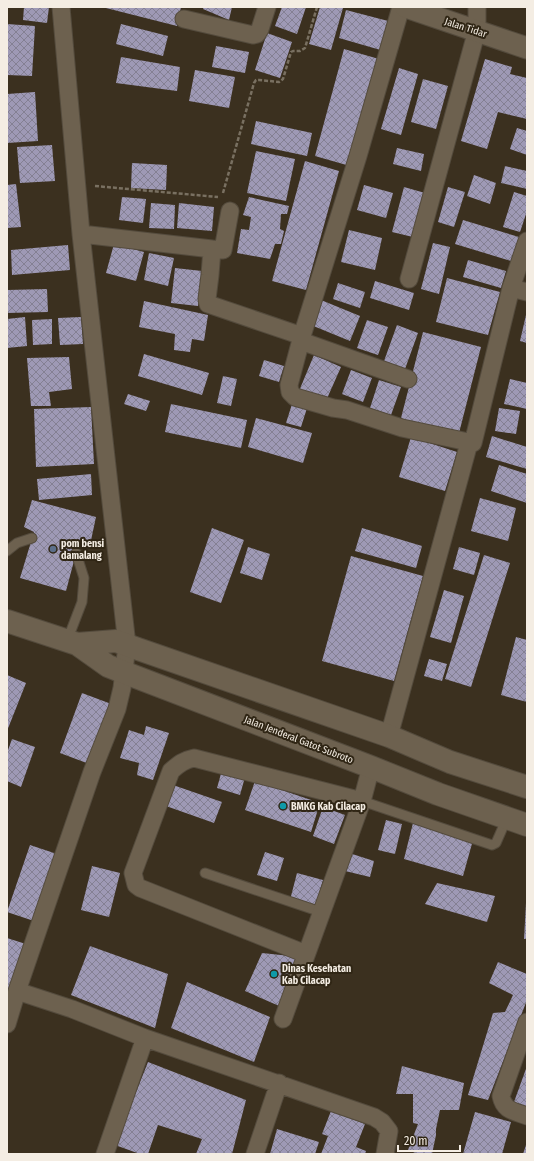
<svg xmlns="http://www.w3.org/2000/svg" width="534" height="1161" viewBox="0 0 534 1161" font-family="'Fira Sans Condensed',sans-serif">
<defs>
<pattern id="building-cross-hatch" width="8" height="8" patternUnits="userSpaceOnUse"><rect width="8" height="8" fill="#9e99b5"/><path d="M0 0l8 8M0 8l8-8" fill="none" stroke="#848093"/></pattern>
</defs>
<rect width="100%" height="100%" fill="#3b301f"/>
<!-- building -->
<path fill="url(#building-cross-hatch)" d="M24 7H49L47 23 23 20Z
M102 7H181L177 26Z
M204 7H232L229 20 203 9Z
M282 7H306L297 34 275 26Z
M320 7 343 8 331 50 309 44Z
M346 10 392 22 384 51 339 38Z
M7 24 35 26 32 76 7 75Z
M121 24 168 36 163 56 116 44Z
M267 33 292 42 280 78 255 70Z
M216 46 249 52 245 73 212 67Z
M344 49 379 59 350 166 315 156Z
M121 57 180 67 177 91 116 83Z
M485 59 512 67 510 74 527 78V119L498 112 487 149 461 141Z
M399 68 418 74 401 135 381 129Z
M195 70 235 77 229 108 189 101Z
M423 79 448 86 436 129 411 122Z
M35 92 38 141 7 143V94Z
M256 121 312 133 307 156 251 144Z
M517 128 527 131V155L510 149Z
M52 145 55 181 20 183 17 147Z
M397 148 424 154 421 171 393 164Z
M256 151 295 159 286 201 247 193Z
M305 161 339 171 306 290 272 281Z
M132 163 167 165 166 190 131 188Z
M505 166 527 171V189L501 183Z
M474 175 496 183 490 204 467 196Z
M16 184 21 227 7 228V185Z
M364 185 393 193 386 218 357 210Z
M404 187 425 193 413 237 392 232Z
M448 187 465 192 454 227 438 222Z
M514 192 527 196V211L520 232 503 227Z
M122 197 146 199 143 223 119 220Z
M249 197 289 206 287 214H281L280 229 284 231 281 244H275L270 259 237 253 241 229 249 230 251 217 243 215Z
M151 203 175 205 174 229 149 228Z
M179 203 214 207 212 231 177 228Z
M463 220 519 237 511 261 455 244Z
M349 230 382 238 375 270 341 262Z
M433 243 450 247 439 294 421 289Z
M114 244 144 252 136 281 106 273Z
M68 245 70 270 12 275 11 250Z
M149 253 174 258 168 286 144 280Z
M468 260 506 271 501 288 463 277Z
M175 268 202 271 198 306 171 303Z
M447 278 500 292 488 335 436 322Z
M375 281 414 293 409 310 370 298Z
M338 283 365 292 360 308 333 299Z
M47 289 48 312 7 313V290Z
M321 300 360 316 350 341 311 325Z
M144 301 208 315 204 341 192 339 190 352 174 350 175 334 139 327Z
M526 315H527V343L520 341Z
M25 317 27 346 7 348V319Z
M81 317 83 344 60 345 58 318Z
M52 319V344L33 345 32 320Z
M367 320 388 327 378 355 357 348Z
M397 325 418 333 405 369 384 361Z
M423 332 481 347 458 437 400 422Z
M144 354 209 373 202 395 138 376Z
M314 355 341 367 325 403 299 391Z
M69 357 72 389 49 392 51 406H31L27 358Z
M264 360 284 366 279 382 259 376Z
M351 370 372 378 363 402 342 394Z
M223 376 237 379 231 406 217 403Z
M510 379 527 383V409L504 404Z
M379 380 401 387 391 415 370 408Z
M128 394 150 401 146 411 124 404Z
M293 401 308 405 301 427 286 423Z
M171 404 247 420 241 448 165 432Z
M91 407 94 464 36 467 34 409Z
M499 408 520 411 516 434 495 431Z
M256 418 312 433 303 463 248 447Z
M492 436 527 447V469L486 457Z
M411 437 457 452 445 491 399 477Z
M499 465 527 474V503L491 491Z
M91 474 92 495 39 500 37 479Z
M480 498 516 508 508 541 471 531Z
M32 500 96 517 90 545 79 542 66 591 20 578 34 532 24 527Z
M212 528 244 540 221 603 190 592Z
M362 528 422 546 416 568 355 551Z
M248 547 270 554 262 580 240 573Z
M459 547 480 553 474 575 453 569Z
M484 555 510 563 471 687 445 679Z
M351 556 423 576 394 681 322 661Z
M444 590 464 596 451 643 430 637Z
M516 637 527 640V702L501 695Z
M429 659 447 664 442 681 424 676Z
M7 675 26 683 7 731Z
M82 693 114 705 92 765 60 753Z
M146 726 169 733 153 780 137 775 139 763 120 758 129 730 144 735Z
M12 739 35 747 21 787 7 781V753Z
M222 770 245 777 240 795 217 788Z
M255 781 320 803 311 832 245 810Z
M173 785 222 802 214 823 166 806Z
M323 807 345 815 334 844 313 836Z
M386 820 402 824 395 854 378 850Z
M413 823 473 840 463 876 404 859Z
M30 845 57 854 34 921 7 912Z
M265 852 284 858 277 881 257 875Z
M346 852 374 861 370 877 341 870Z
M92 866 120 873 109 917 81 910Z
M297 873 323 880 315 907 290 900Z
M437 883 495 896 487 922 425 904Z
M526 903H527V939H524Z
M7 938 29 945 7 1014Z
M90 946 168 974 155 1028 71 995Z
M262 953 300 957 286 1009 245 991Z
M498 962 527 974V1000L488 1100 468 1095 493 1013 505 1012 513 995 489 983Z
M187 982 270 1017 254 1062 171 1028Z
M148 1062 246 1100 232 1154H196L202 1139 158 1125 148 1154H140L115 1145Z
M402 1066 464 1083 459 1110H440L436 1129V1135L432 1154H418L408 1150 418 1124 413 1123V1094H396Z
M527 1066V1107L514 1102Z
M331 1111 365 1124 356 1147 366 1151 365 1154H321L328 1136 322 1134Z
M475 1112 511 1122 502 1154H463Z
M277 1129 319 1142 315 1154H270Z
M527 1142V1154H523Z"/>
<g fill="none" stroke-linecap="round" stroke-linejoin="round">
<defs>
<path id="service" d="M7 551 17 543 32 538
M67 641 82 602 84 578 76 553
M362 801 492 845 496 843 507 818
M205 873 321 912"/>
<path id="minor" d="M61 7 81 234 127 645 122 688 117 709 92 772 17 991 72 1009 145 1038 374 1117 382 1122 389 1131 385 1154
M184 19 253 35 257 34 260 29 267 7
M81 234 212 249 210 275 207 299 208 304 302 336 358 156 401 7
M212 249 223 250 230 211
M409 279 477 30V7
M511 288 527 292
M302 336 289 385 290 392 295 397 333 408 347 410 402 428 473 443 511 288 527 241
M301 341 408 379
M389 736 469 443
M306 954 140 888 136 885 133 873 171 771C179 764 184 760 194 758L362 801
M283 1019 362 801 371 767
M527 1022 501 1096C504 1111 514 1111 527 1116
M7 1024 17 991
M105 1154 145 1038
M255 1154 279 1083"/>
<path id="tertiary" d="M406 7 527 48"/>
<path id="secondary" d="M7 621 77 644 108 666 123 672 371 767 438 794 527 825
M77 644 116 641 138 649 389 736 450 762 527 787"/>
</defs>
<!-- service casing -->
<use href="#service" stroke="#544b3d" stroke-width="11"/>
<!-- minor casing -->
<use href="#minor" stroke="#544b3d" stroke-width="19"/>
<!-- tertiary casing -->
<use href="#tertiary" stroke="#544b3d" stroke-width="23"/>
<!-- secondary casing -->
<use href="#secondary" stroke="#544b3d" stroke-width="24"/>
<!-- path -->
<path stroke="#797061" stroke-width="2.5" stroke-dasharray="4 2" stroke-linecap="butt" d="M95 186 218 197
M223 193 254 83 256 80H259L279 82 283 79 291 52 293 51H300L305 48 317 7"/>
<!-- service -->
<use href="#service" stroke="#6d614f" stroke-width="9"/>
<!-- minor -->
<use href="#minor" stroke="#6d614f" stroke-width="17"/>
<!-- tertiary -->
<use href="#tertiary" stroke="#6d614f" stroke-width="21"/>
<!-- secondary -->
<use href="#secondary" stroke="#6d614f" stroke-width="22"/>
</g>
<!-- markers -->
<circle fill="#5c6f8a" stroke="#302615" stroke-width="1.5" cx="53" cy="549" r="4"/>
<g fill="#0f9aa8" stroke="#302615" stroke-width="1.5">
<circle cx="283" cy="806" r="4"/>
<circle cx="274" cy="974" r="4"/>
</g>
<g text-anchor="middle" stroke-width="4" stroke-linejoin="round" paint-order="stroke">
<!-- street labels -->
<g font-size="10" fill="#f4ede3" stroke="#302615">
<text transform="translate(466 27) rotate(18)" y="4">Jalan Tidar</text>
<text transform="translate(299 739) rotate(21)" y="4">Jalan Jenderal Gatot Subroto</text>
</g>
<!-- poi labels -->
<g font-size="10" font-weight="bold" fill="#f4ede3" stroke="#302615" text-anchor="start">
<text x="61" y="547">pom bensi<tspan x="61" dy="12">damalang</tspan></text>
<text x="291" y="810">BMKG Kab Cilacap</text>
<text x="282" y="972">Dinas Kesehatan<tspan x="282" dy="12">Kab Cilacap</tspan></text>
</g>
</g>
<!-- border -->
<rect width="534" height="1161" fill="none" stroke="#f4ede3" stroke-width="16"/>
<!-- scale -->
<path d="M398 1145v6h62v-6" fill="none" stroke="#f4ede3" stroke-width="2"/>
<text x="404" y="1145" font-size="12" fill="#f4ede3" stroke="#302615" stroke-width="3" paint-order="stroke">20 m</text>
</svg>
